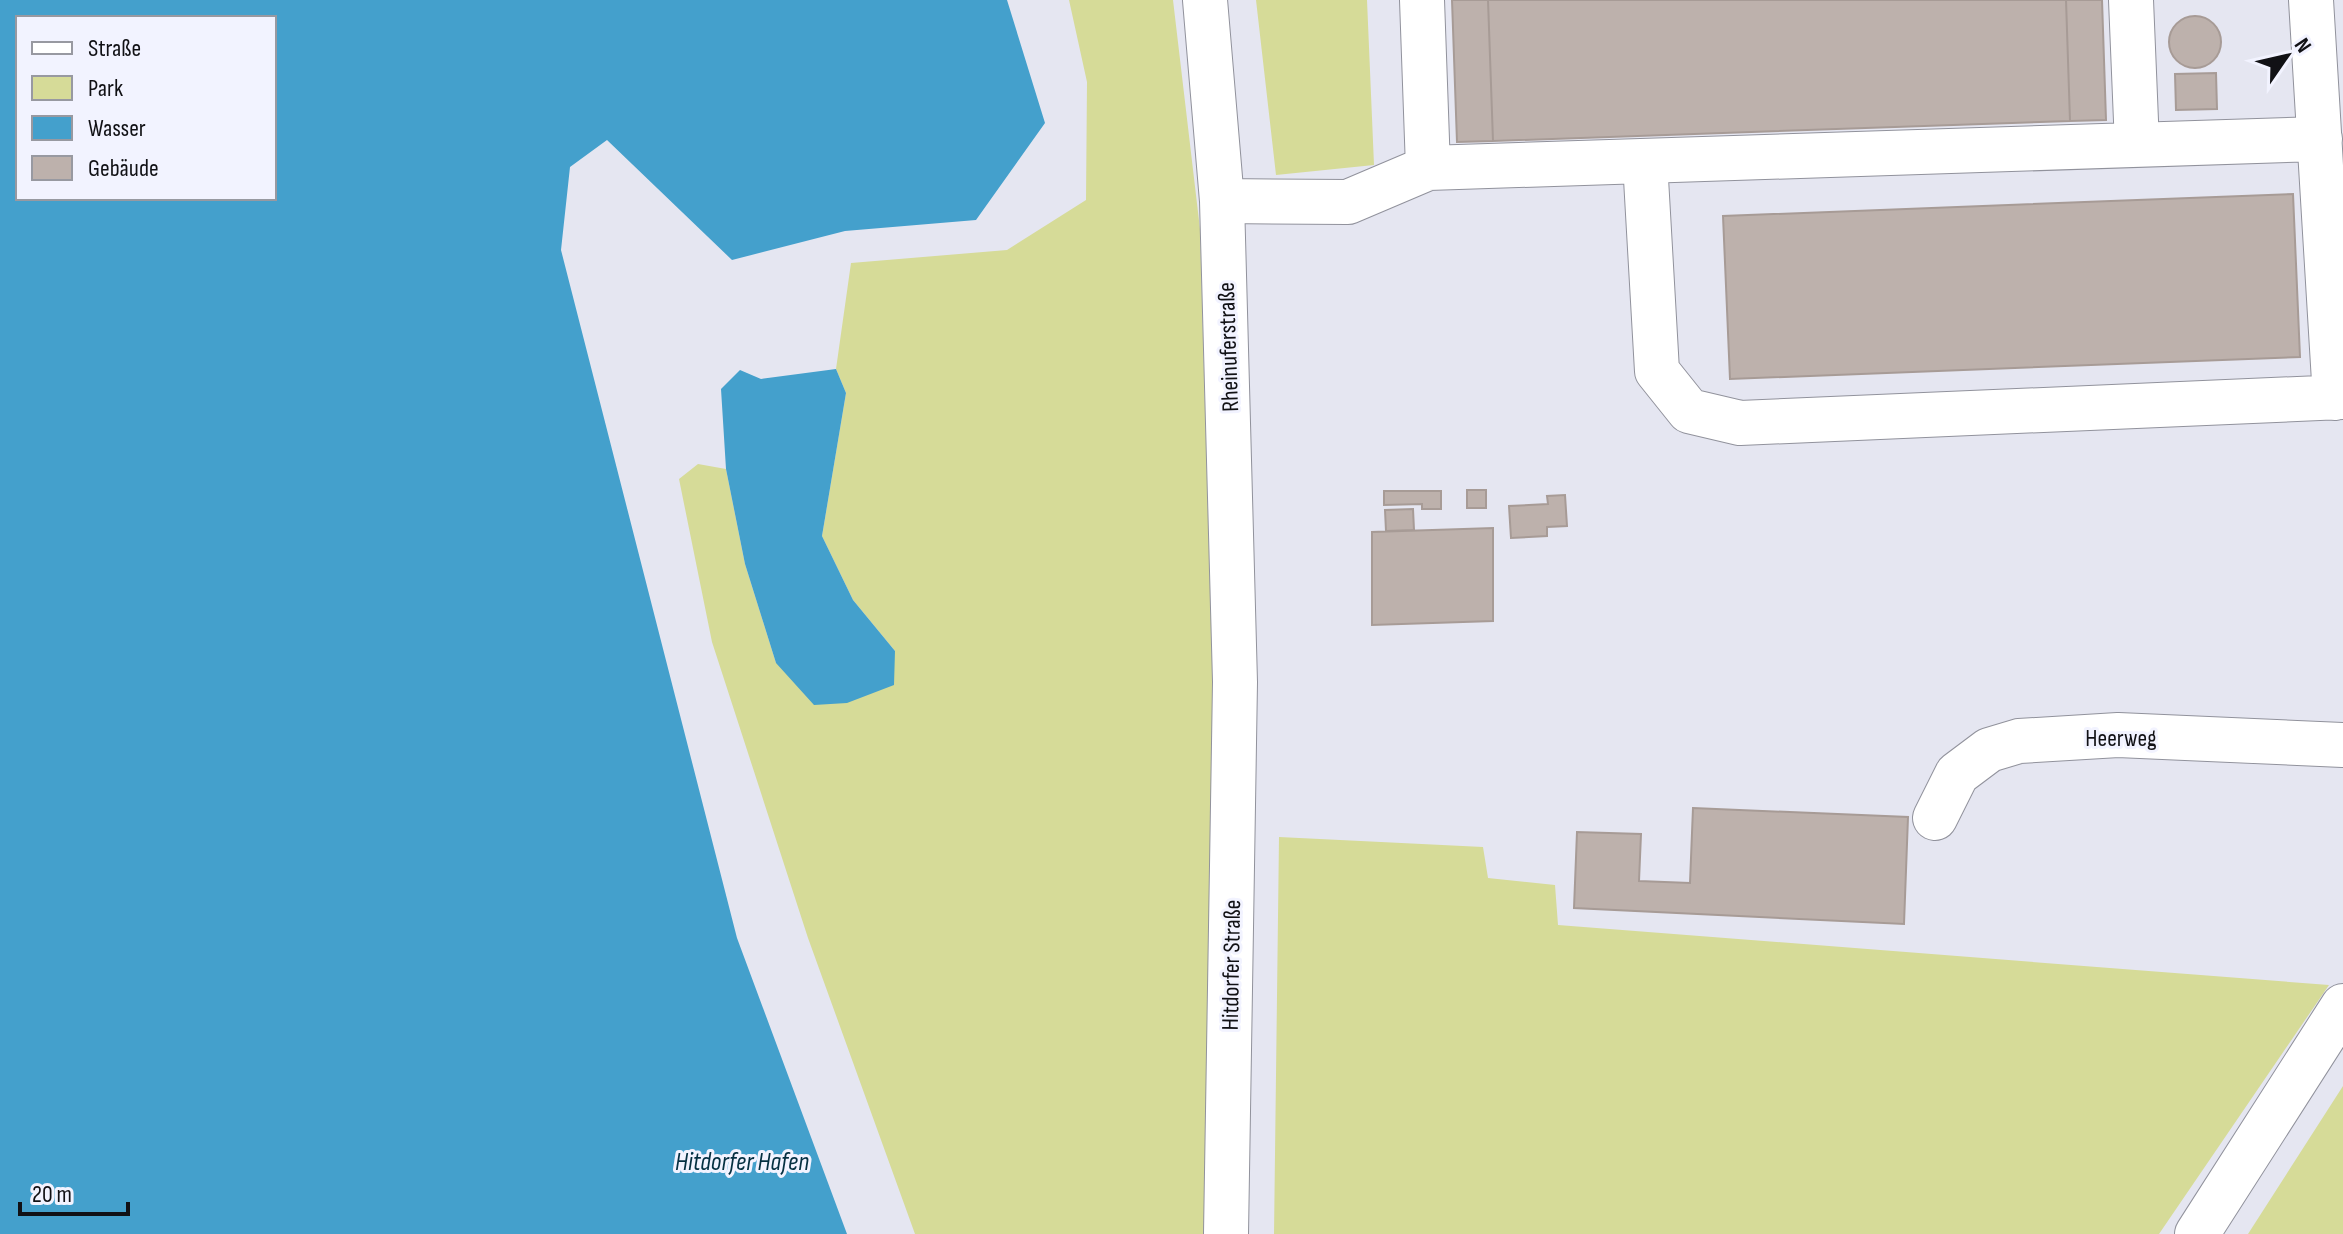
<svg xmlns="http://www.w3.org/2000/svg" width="2343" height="1234" viewBox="0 0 2343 1234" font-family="'Sofia Sans Condensed',sans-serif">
<rect width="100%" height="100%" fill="#e5e6f1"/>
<!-- green -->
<path fill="#d6db98" d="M1069 0H1173L1200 229 1212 659 1214 934 1205 1234H915L808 938 712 642 679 479 698 464 726 469 745 564 776 663 895 651 853 600 822 536 846 393 836 369 851 263 1007 250 1086 200 1087 82Z
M1256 0H1367L1374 165 1276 175Z
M1279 837 1483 847 1488 878 1555 885 1558 925 2329 985 2159 1234H1274Z
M2343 1086V1234H2248Z"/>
<!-- water -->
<path fill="#44a0cc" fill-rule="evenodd" d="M0 0H1007L1045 123 976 220 845 231 732 260 607 140 570 167 561 250 737 938 847 1234H0ZM18 18H274V198H18Z
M836 369 846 393 822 536 853 600 895 651 894 685 847 703 814 705 776 663 745 564 726 469 721 389 740 370 761 379Z"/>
<!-- building -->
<path fill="#bdb1ac" stroke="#a79b96" stroke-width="2" d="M1452 0H1488L1493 141 1457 142Z
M1488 0H2066L2070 121 1493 141Z
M2066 0H2102L2106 120 2070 121Z
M2169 42a26 26 0 1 1 52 0a26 26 0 1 1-52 0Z
M2216 73 2217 109 2176 110 2175 74Z
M2293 194 2300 357 1730 379 1723 216Z
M1467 490H1486V508H1467Z
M1384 491H1441V509H1422V504L1384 505Z
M1565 495 1567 526 1547 527V536L1511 538 1509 506 1548 504 1547 496Z
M1413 509 1414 530 1386 531 1385 510Z
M1493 528V621L1372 625V532Z
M1693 808 1908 817 1904 924 1574 908 1577 832 1641 834 1639 881 1690 883Z"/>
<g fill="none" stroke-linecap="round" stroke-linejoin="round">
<defs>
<path id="minor" d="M1205 0 1222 201 1235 682 1226 1234
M1422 0 1428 168
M2131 0 2137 145
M2311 0 2335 398
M1645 161 1657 371 1689 411 1740 423 2343 397
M1222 201 1348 202 1428 168 2320 139
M1935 818 1957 774 1989 750 2019 741 2118 735 2343 745
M2197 1234 2343 1006"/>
</defs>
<!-- minor casing -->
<use href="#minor" stroke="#91929c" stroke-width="46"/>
<!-- minor -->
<use href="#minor" stroke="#fff" stroke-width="44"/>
</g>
<g text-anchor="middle" stroke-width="6" stroke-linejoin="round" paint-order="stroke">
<!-- street labels -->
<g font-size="24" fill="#111115" stroke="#f2f3ff">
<text transform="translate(1228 347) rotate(-92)" y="8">Rheinuferstraße</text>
<text x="2121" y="746">Heerweg</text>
<text transform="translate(1231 965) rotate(-89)" y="8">Hitdorfer Straße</text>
</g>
<!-- water labels -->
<g font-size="26" font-style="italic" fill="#053042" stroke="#f2f3ff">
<text x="742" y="1170">Hitdorfer Hafen</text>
</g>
</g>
<!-- legend -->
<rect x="16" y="16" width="260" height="184" fill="#f2f3ff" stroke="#9899a1" stroke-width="2"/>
<rect x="32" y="42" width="40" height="12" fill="#ffffff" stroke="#9899a1" stroke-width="2"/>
<text x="88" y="56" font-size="24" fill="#111115">Straße</text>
<rect x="32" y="76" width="40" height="24" fill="#d6db98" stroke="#9899a1" stroke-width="2"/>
<text x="88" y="96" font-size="24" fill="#111115">Park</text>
<rect x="32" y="116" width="40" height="24" fill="#44a0cc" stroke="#9899a1" stroke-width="2"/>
<text x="88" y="136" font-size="24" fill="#111115">Wasser</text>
<rect x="32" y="156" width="40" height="24" fill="#bdb1ac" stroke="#9899a1" stroke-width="2"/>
<text x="88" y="176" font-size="24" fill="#111115">Gebäude</text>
<!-- north arrow -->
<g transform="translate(2287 56) rotate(56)" stroke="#f2f3ff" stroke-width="6" paint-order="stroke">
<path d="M0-6L14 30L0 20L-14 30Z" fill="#111115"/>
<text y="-12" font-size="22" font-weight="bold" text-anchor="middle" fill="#111115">N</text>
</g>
<!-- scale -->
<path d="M20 1202v12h108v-12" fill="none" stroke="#111115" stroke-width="4"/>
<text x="32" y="1202" font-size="24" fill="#111115" stroke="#f2f3ff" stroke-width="6" paint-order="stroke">20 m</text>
</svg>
